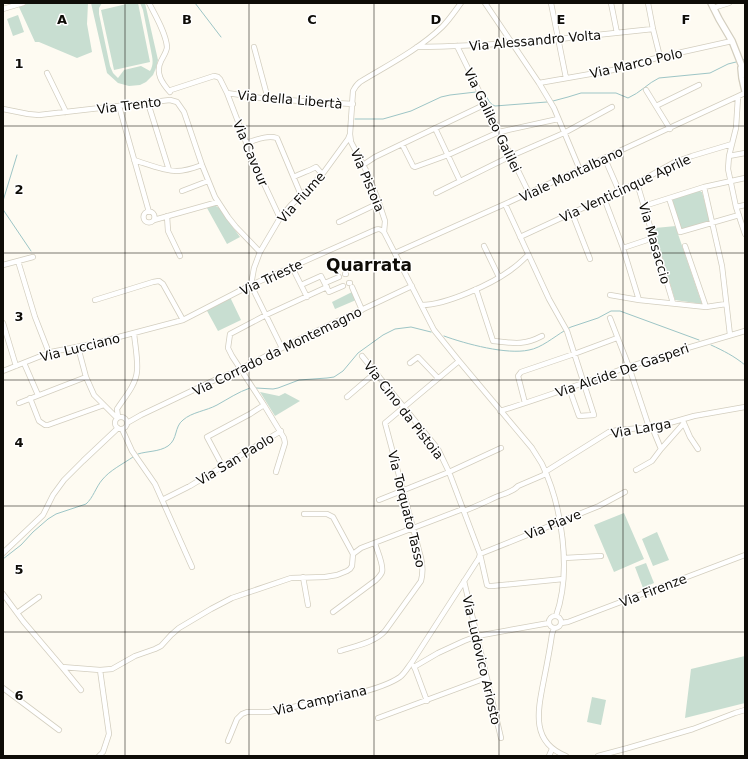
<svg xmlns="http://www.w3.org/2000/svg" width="748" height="759" viewBox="0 0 748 759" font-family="'DejaVu Sans',sans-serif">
<rect width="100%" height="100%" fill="#fefbf2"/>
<!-- green -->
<path fill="#c8ded1" d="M29 3H88L87 24 92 52 77 58 39 42H35L19 7Z
M91 3H102L99 8V14L110 66 113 73 118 78 124 70 141 66 150 71C153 66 153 61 152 56L143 10 140 3H145L158 60 156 68 153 75 146 82 140 85 129 86 118 83 107 73Z
M131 3H138L150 62 114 70 101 10Z
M18 15 24 32 13 36 7 19Z
M700 190 701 192H702L710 222 680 230 671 199Z
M211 206H216L219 208 240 237 227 244 207 208Z
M676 226 678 234 702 304 675 300 654 230 655 228Z
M352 292 356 300 335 309 332 302Z
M230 297 241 320 218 331 206 309Z
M260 392 279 396 285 393 300 401 275 416Z
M624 513 644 559 614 572 594 525Z
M657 532 669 560 653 566 642 539Z
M646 563 654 583 643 588 635 567Z
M745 656V703L685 718 691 669Z
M592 697 606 700 601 725 587 722Z"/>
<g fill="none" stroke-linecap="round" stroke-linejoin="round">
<!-- stream -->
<path stroke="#9dc5c6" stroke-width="1" d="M195 3 221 37
M743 60 745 59
M482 91C488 95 487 103 495 106L547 102
M553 101 568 97 581 93H616L628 98C640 93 648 83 659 78L710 73 728 64 736 62
M355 119H383L411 111 441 97 450 95 476 92
M3 201 17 155
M3 209 4 211 31 251
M567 329 571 327 598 318 611 311H620L699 340
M444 336C466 344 507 355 529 350 541 348 554 337 564 331
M711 345C724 351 734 356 745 365
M256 388 273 389 278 388 299 380 327 378 334 377 343 371 358 353 383 335 395 329 411 327 431 332
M138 454C147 451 159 452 168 446 178 439 174 427 183 420 192 412 206 411 217 405 228 399 238 392 250 388
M3 559 21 545 33 532 48 519 56 514 86 504C93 498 96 487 102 480 110 470 123 464 133 457"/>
<defs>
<path id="minor" d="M149 3C155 15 166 33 167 47 167 51 163 57 161 61 155 73 162 83 170 92
M485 3 539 83 554 108 580 170
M551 3 566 78
M611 3 617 33
M648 3 653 29 660 57
M713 8 729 3
M3 9 23 3
M457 46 529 193
M254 47 268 99
M417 47C464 46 512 44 559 39 590 36 622 32 653 29
M47 73 66 112
M539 83 613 70 660 57 732 41
M646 90 670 129
M170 92 171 90 214 76 218 77 220 79 227 93 252 158 280 218
M227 93 268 99 353 104
M738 97 736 128 729 156 728 169 736 207 745 234
M148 103 169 170
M119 106 149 212
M656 106 699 85
M3 109 28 114 39 115 170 100 177 102 184 112 202 165 215 197 228 217 236 227 260 252
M435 128 460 181
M246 143C256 140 267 135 277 138L301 195
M402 144 413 166 415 167 448 155 499 132 558 119
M729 156 745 153
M605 159 619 191
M134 160C147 164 163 171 177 171 186 171 194 168 202 165
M363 165 375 157 402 144 486 104
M294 177C301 173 309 171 316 167L322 174
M637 183 673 303
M704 187 722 266 730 335
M182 191 208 181
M436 193 511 156 564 133 612 107
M604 198 623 248 639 300
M669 198 680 232 739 215
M505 204 549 299 567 331 594 415 579 416 569 388
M644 206 704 187 745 178
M736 207 745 205
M143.5 217a5.5 5.5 0 1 1 11 0a5.5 5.5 0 1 1-11 0Z
M572 213 590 259
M167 216 168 231 180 256
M154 220 218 202
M339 222 379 203
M384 232 385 221 379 203 369 176 351 142 350 134 353 91C355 87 356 85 360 82 388 65 418 50 442 27 449 20 455 11 461 3
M520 237 637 183 675 162 692 156 732 144
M484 246 499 277
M685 246 706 307
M623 248 653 238
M395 253 505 204 745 93
M18 261 35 317 49 353
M3 265 33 257
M292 267 307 297
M345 274H346
M325 283 339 277
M349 283H350
M251 285 254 268 260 252 280 218 291 205 310 187 324 172 348 139 350 134
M251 285 282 348
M301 285 321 276 329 292 343 286
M352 287 362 310
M476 289 493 341C513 343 523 346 542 336
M610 295 639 300 706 307 726 304
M95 300 153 282 159 281 163 284 183 320
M422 305C446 305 492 284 512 269 518 265 523 260 528 255
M610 318 629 367 649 427
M3 323 16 366
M78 347 86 377 94 395 117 418
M362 356 438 449 449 472 480 554 487 585 489 586H492L563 579
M24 363 38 395
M410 363 418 357 438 378
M3 371 51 352 92 344 183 320 251 285 375 230C379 228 381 229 384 232L434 330 459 361 532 448C535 453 539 459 542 464 562 506 572 571 556 616
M347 397 375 373
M30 398 39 421 45 425H48L104 405
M19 403 86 377
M525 403 518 376 521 372 574 354 617 338
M500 411C543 398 586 382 628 367 667 354 706 342 745 331
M115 423a6 6 0 1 1 12 0a6 6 0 1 1-12 0Z
M118 417 117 409C124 398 136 385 137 371 138 358 135 345 134 333
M683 421 690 437 698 449
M127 423 141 415 221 377 232 373 304 337 412 286
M122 429 132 451 155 484 192 567
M661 449 684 423
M223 467 207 437 250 414 264 405
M636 470 652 461 661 449 652 427
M276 472 285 443 284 438 264 405 232 356 228 348 230 334 266 315 327 287
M545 472 609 432 618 430 652 427 673 422 694 416 745 407
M190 486 281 431
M162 500 188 487
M379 500 449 472 501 448
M464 511C475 507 485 502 496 497 503 494 513 492 518 486L546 474
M3 553 43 515 53 495 64 480 83 461 118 428
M353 554 361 548 463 509
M480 554 599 506 625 492
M564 558 601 556
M303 577 308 605
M464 581 501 738
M3 594 23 621 62 667 100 670 109 734 103 752 99 756
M333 612 376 580C378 578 381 575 382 572 384 565 377 551 375 543
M17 613 39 597
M549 622a6 6 0 1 1 12 0a6 6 0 1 1-12 0Z
M561 623 568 622 745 555
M554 628 552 634C550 649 547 664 544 679 538 710 530 742 566 756
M340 651C355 646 374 643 385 631L421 581C423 573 423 566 421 558L385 423 459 361
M414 666 427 701
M62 667 81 690
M414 667 438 653 464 641 477 636 549 623
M100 670 112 669 135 656 155 649 161 646 171 635 179 628 211 609 232 598 291 578 325 577 337 575 347 571 350 569 352 566 353 554 333 517 327 514H304
M3 688 59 730
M378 718 486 678
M228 741 237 719 242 714 247 712H269L355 694C367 691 390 684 400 677 405 673 408 667 412 662L479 558 480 554
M549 756 552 749
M598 756 628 748 693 729 735 713 745 710"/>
<path id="major" d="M711 3 719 19 732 41 745 74
M741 68 742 78 745 91"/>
</defs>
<!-- minor casing -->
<use href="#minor" stroke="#d3cebf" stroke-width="6"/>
<!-- major casing -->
<use href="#major" stroke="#d3cebf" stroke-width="8"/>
<!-- minor -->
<use href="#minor" stroke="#fff" stroke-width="4.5"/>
<!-- major -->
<use href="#major" stroke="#fff" stroke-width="5.5"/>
</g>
<!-- grid -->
<path fill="none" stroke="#0e0c07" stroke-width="1" stroke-opacity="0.55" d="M125 3V756M249 3V756M374 3V756M499 3V756M623 3V756M3 126H745M3 253H745M3 380H745M3 506H745M3 632H745"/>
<g text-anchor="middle" stroke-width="3" stroke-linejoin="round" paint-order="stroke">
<!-- street labels -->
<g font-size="13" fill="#0e0c07" stroke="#fff">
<text transform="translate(535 40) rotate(-5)" y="5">Via Alessandro Volta</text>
<text transform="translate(636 63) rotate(-13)" y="5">Via Marco Polo</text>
<text transform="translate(290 99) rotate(5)" y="5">Via della Libertà</text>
<text transform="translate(129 105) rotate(-7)" y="5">Via Trento</text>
<text transform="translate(493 120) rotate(64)" y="5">Via Galileo Galilei</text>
<text transform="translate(251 153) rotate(67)" y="5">Via Cavour</text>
<text transform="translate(571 174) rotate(-25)" y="5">Viale Montalbano</text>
<text transform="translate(368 180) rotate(67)" y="5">Via Pistoia</text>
<text transform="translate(625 188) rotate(-25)" y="5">Via Venticinque Aprile</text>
<text transform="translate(301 197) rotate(-48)" y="5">Via Fiume</text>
<text transform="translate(655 243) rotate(74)" y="5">Via Masaccio</text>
<text transform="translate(271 277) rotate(-25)" y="5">Via Trieste</text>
<text transform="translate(80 347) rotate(-14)" y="5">Via Lucciano</text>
<text transform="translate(277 351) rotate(-26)" y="5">Via Corrado da Montemagno</text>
<text transform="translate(622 370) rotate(-19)" y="5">Via Alcide De Gasperi</text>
<text transform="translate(404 410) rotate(52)" y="5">Via Cino da Pistoia</text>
<text transform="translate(641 428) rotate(-10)" y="5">Via Larga</text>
<text transform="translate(235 459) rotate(-31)" y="5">Via San Paolo</text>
<text transform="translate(407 509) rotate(76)" y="5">Via Torquato Tasso</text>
<text transform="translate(553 524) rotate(-22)" y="5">Via Piave</text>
<text transform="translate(653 590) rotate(-21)" y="5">Via Firenze</text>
<text transform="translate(482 660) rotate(77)" y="5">Via Ludovico Ariosto</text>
<text transform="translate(320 700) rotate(-13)" y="5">Via Campriana</text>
</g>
<!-- district labels -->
<g font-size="17" font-weight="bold" fill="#0e0c07" stroke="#fff">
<text x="369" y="271">Quarrata</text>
</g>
</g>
<g font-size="13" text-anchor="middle" font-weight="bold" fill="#0e0c07" stroke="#fff" stroke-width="3" stroke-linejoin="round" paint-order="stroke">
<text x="62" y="24">A</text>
<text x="187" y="24">B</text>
<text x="312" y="24">C</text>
<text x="436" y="24">D</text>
<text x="561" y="24">E</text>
<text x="686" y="24">F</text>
<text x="19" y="68">1</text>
<text x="19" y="194">2</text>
<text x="19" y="321">3</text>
<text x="19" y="447">4</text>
<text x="19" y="574">5</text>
<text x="19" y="700">6</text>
</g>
<!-- border -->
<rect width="748" height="759" fill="none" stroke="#0e0c07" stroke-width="8"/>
</svg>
